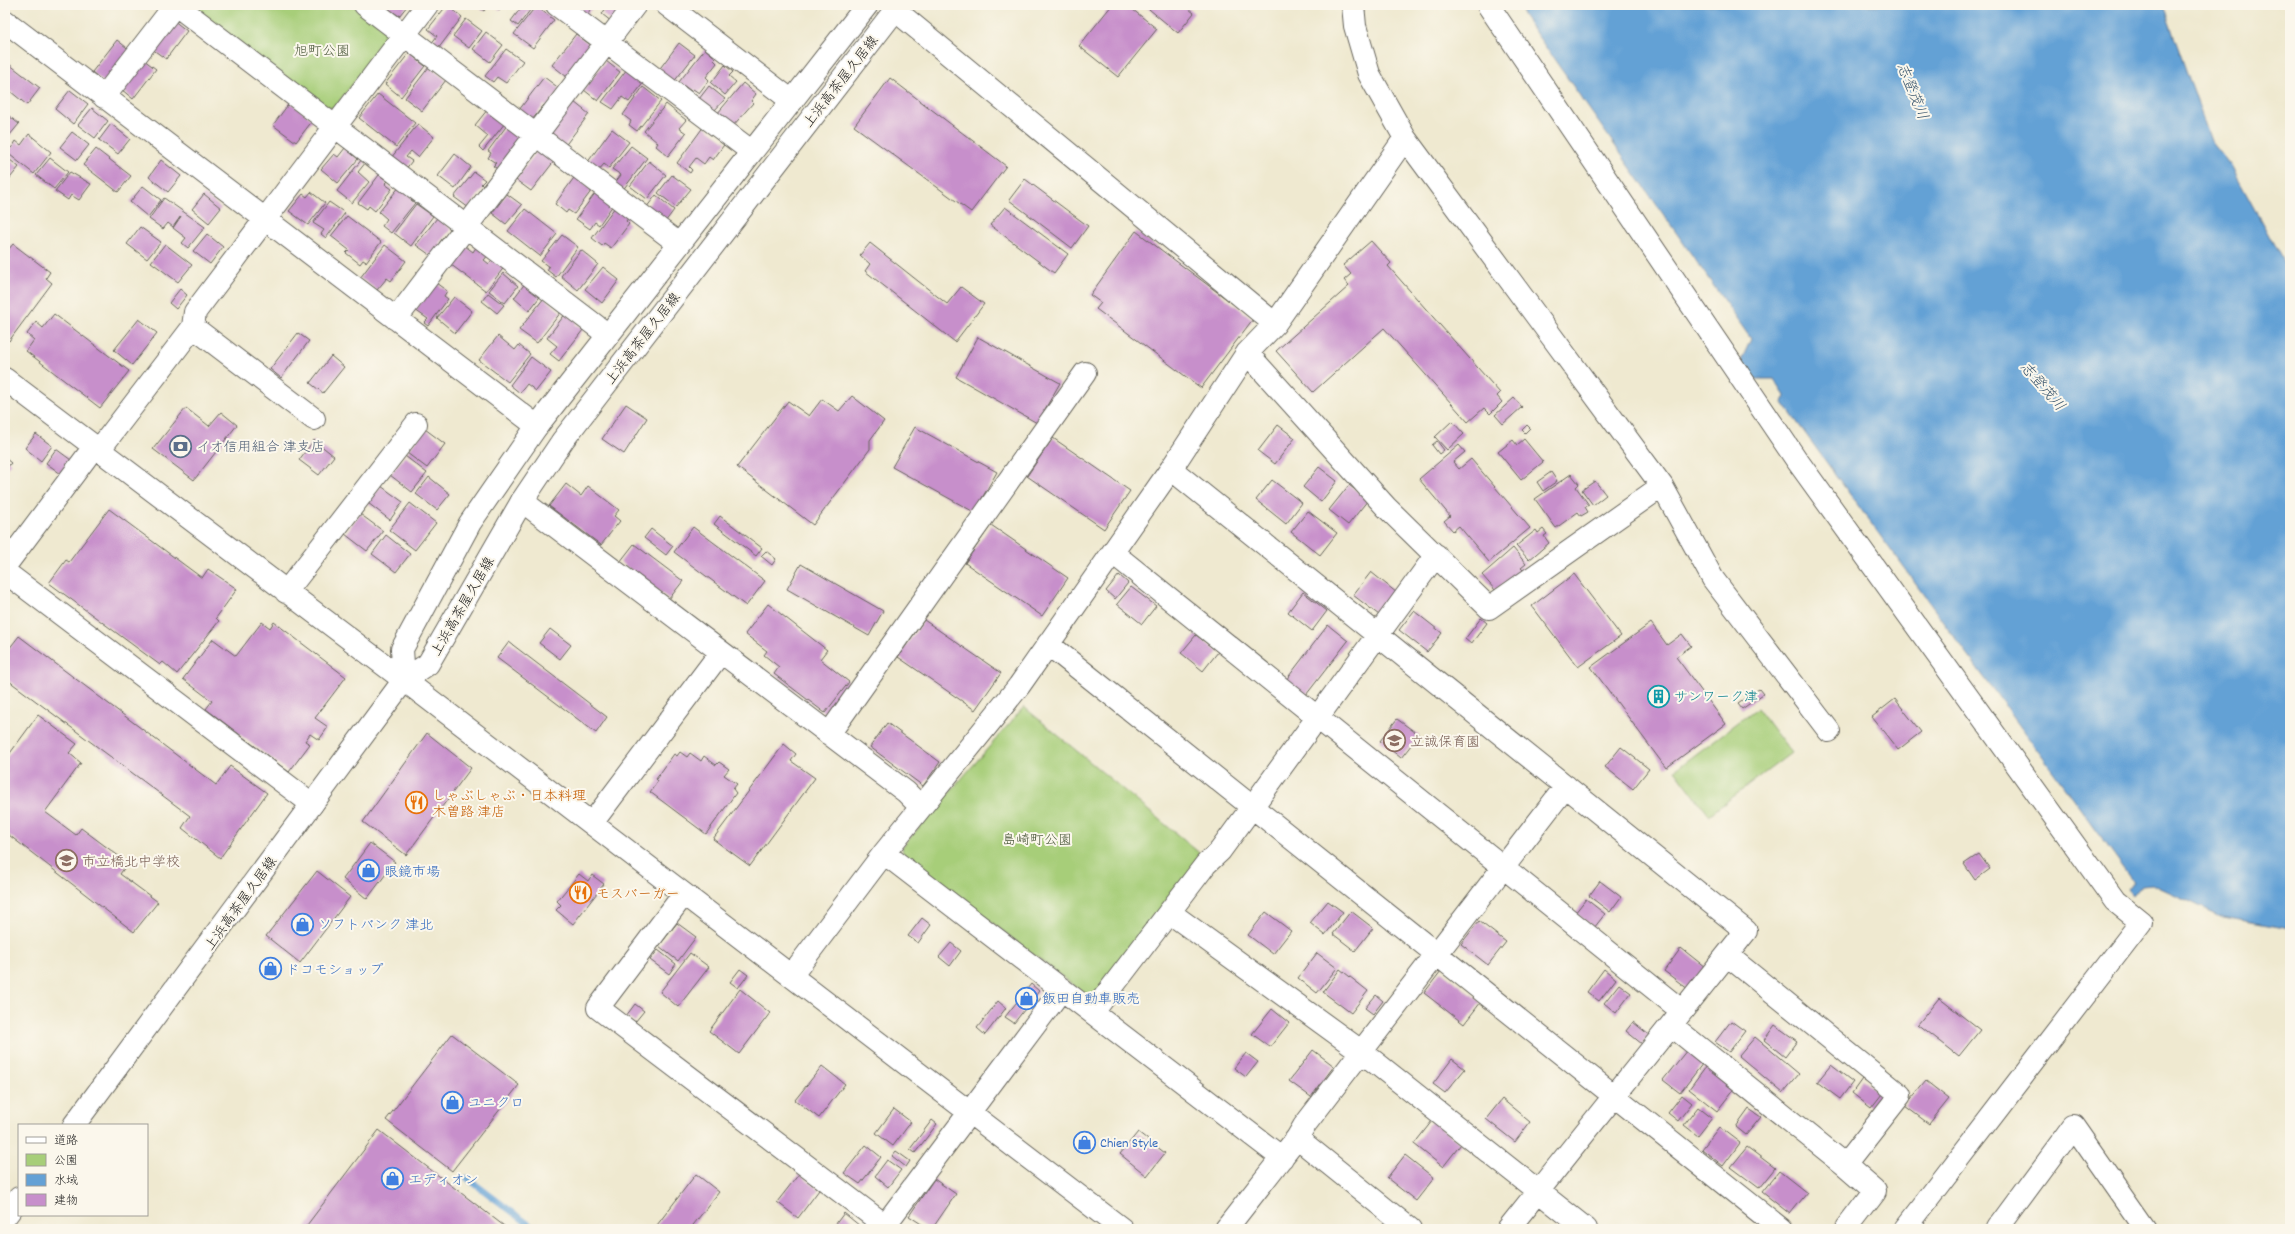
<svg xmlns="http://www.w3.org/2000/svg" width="2295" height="1234" viewBox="0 0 2295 1234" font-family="Dekko,'Klee One',sans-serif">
<rect width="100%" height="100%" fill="#fbf7ec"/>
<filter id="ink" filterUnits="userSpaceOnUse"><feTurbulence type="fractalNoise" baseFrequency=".025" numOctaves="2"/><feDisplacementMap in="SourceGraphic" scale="8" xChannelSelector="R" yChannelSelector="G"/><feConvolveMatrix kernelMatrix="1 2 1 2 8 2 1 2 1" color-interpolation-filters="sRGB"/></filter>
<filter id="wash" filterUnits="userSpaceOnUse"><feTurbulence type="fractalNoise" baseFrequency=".012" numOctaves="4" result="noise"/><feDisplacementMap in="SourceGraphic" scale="16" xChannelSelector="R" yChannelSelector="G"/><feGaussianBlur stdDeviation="0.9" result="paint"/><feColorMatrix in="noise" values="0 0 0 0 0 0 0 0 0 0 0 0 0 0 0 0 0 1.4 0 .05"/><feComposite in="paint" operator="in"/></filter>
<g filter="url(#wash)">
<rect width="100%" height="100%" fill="#efe9d0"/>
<!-- green -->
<path fill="#a7ce79" stroke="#62754a" d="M188 5H354L386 29 387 40 335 107 324 109Z
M1024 707 1203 856 1094 996H1087L903 854 902 847Z
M1757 708 1791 753 1709 815 1675 770Z"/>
<!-- water -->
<path fill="#64a1d5" stroke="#405e78" d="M1522 5H2163L2211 141 2231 166 2290 274V929L2223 917 2152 884 2142 885 2133 896 2128 890 2134 882 1783 403 1785 396 1774 379H1750L1740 363 1751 339 1523 15Z"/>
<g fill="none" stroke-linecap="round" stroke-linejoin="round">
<!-- stream -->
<path stroke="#64a1d5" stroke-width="6" d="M467 1178 535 1229
M865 1229 871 1219"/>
</g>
<g id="blocks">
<!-- building -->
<path fill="#c78fcb" d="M390 5H408L399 16 388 8Z
M447 5 462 17 438 49 431 44 437 36 428 29Z
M476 5H488L484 11Z
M493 5H504L500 10Z
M523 5H534L518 26 511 21Z
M585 5H594L585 17 580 12Z
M608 5H625L612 22 602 14Z
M1112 5H1127L1157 29 1118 77 1079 46Z
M1144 5H1184L1194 13 1178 33Z
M536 6 554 20 533 48 514 34Z
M466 19 482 31 469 48 453 36Z
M173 20 187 31 166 59 152 49Z
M486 32 503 45 490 62 473 49Z
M576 34 592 46 567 77 552 65Z
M117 40 131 51 106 84 92 72Z
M679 43 695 55 673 83 658 71Z
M506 49 523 61 506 83 497 77 493 82 485 76Z
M705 49 716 58 714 60 717 63 706 77 709 80 699 93 693 89 691 91 679 82Z
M409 53 425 66 401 97 385 84Z
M144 60 156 69 133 99 121 89Z
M5 61 40 88 27 105 5 87Z
M606 61 620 72 598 101 584 90Z
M725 65 733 72 729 76 736 82 725 95 711 83Z
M429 67 446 80 422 111 405 98Z
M627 69 644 82 629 102 622 97 613 109 602 102Z
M544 77 560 89 547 107 544 105 532 120 519 110Z
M890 78 1006 166 971 212 854 126Z
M743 83 756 94 751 101 753 103 732 127 717 114Z
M709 86 725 99 714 111 699 99Z
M643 87 661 101 637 131 629 125 631 121 623 115Z
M70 90 88 104 73 124 55 109Z
M378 94 415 123 396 147 359 118Z
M290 102 313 120 296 142 273 125Z
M574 102 589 114 564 147 549 135Z
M666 104 686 120 679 128 686 133 668 156 656 146 658 143 644 131Z
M92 108 108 121 95 138 78 125Z
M488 109 505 123 483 151 479 147 488 136 475 125Z
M5 113 19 124 9 136 5 133Z
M111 124 130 139 118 154 99 140Z
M418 124 434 137 418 157 411 151 406 157 412 161 405 170 391 158Z
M508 124 520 133 522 139 499 170 493 166 496 163 488 158 491 153 488 151Z
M704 126 726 142 713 160 709 157 704 164 696 158 689 167 692 170 690 173 677 163Z
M612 129 629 142 609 168 604 164 598 171 587 163Z
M72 132 89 145 77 160 60 147Z
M29 134 51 152 34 174 5 151V143L12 148 16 141 21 145Z
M631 146 647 158 622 191 614 184 621 175 612 169Z
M345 148 358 159 338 183 321 169 334 154 338 157Z
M96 149 131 176 118 192 83 165Z
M538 150 555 160 531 191 516 180Z
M455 154 471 167 455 189 438 176Z
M5 156 19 167 6 183 5 182Z
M50 158 68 172 54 189 36 175Z
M362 159 366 162 358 172 369 182 352 203 337 191Z
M161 160 181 176 168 192 149 177Z
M649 161 666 175 647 199 630 186Z
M70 172 91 184 79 200 71 195 68 200 55 191Z
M474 172 485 180 481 184 484 187 469 208 454 197Z
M379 175 388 181 385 184 392 189 375 211 369 206 367 209 358 203Z
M576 175 592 190 574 214 568 210 566 213 555 204Z
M672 175 691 189 676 207 658 193Z
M1025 179 1088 226 1072 248 1009 200Z
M143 186 161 200 148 217 130 202Z
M400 186 413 197 411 200 415 203 391 233 382 226 387 219 379 212Z
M311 192 325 203 308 225 289 211 303 194 307 197Z
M596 192 613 205 599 225 595 222 590 229 576 219Z
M204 194 221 208 209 223 192 209Z
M507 194 522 205 506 224 492 213Z
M656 195 674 210 665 222 646 208Z
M164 198 205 227 188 248 182 243 186 238 173 228 181 216 173 227 168 223 163 229 149 219Z
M329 202 345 213 326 238 321 234 324 230 313 223Z
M416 204 433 216 411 246 394 233Z
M615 207 629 217 626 221 629 224 611 248 604 243 602 246 592 238Z
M1005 207 1068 254 1054 273 990 225Z
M525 209 557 234 540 256 508 231Z
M347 216 381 242 366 262 363 260 360 264 346 253 349 250 331 236Z
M437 218 451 229 439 243 442 246 433 257 416 245Z
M140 227 161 242 147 259 127 244Z
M1136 231 1253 319 1201 388 1096 309 1101 303 1090 295Z
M207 234 223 247 210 264 193 251Z
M562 235 578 247 556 277 547 270 549 267 541 261Z
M1371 241 1391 263 1388 266 1500 393 1497 396 1502 402 1490 414 1484 408 1468 422 1384 328 1313 392 1276 351 1349 286 1344 280 1351 274 1343 265Z
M870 243 947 304 961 287 984 304 955 342 865 271 870 264 860 255Z
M13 244 50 272 46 278 52 283 9 341 5 338V248L8 250Z
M165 244 192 265 178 282 151 262Z
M385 245 406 261 391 281 387 278 377 290 360 278Z
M465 246 473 252 477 246 489 254 484 260 489 264 494 258 505 266 486 291 450 264Z
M581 250 598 264 578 290 561 276Z
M603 267 619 280 602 303 585 289Z
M503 273 518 286 505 303 489 291Z
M526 282 542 294 529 311 514 298Z
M436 283 447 291 444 296 448 299 428 326 424 323 428 319 415 310Z
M180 289 187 295 176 309 169 303Z
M488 293 504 305 497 313 482 301Z
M454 297 472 311 455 333 437 318Z
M544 298 561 312 537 343 519 330Z
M566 313 577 322 575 324 583 330 559 361 550 354 557 346 547 338Z
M54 314 129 371 100 408 26 351 34 340 27 334 36 322 43 328Z
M139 319 157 333 132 365 114 350Z
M298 333 309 341 281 378 270 369Z
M498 336 515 350 519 345 530 354 508 382 479 360Z
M978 337 1060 383 1037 423 956 377Z
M331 356 344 367 323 393 310 383Z
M531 357 551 372 536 391 527 384 520 393 510 385Z
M852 396 884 421 870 440V449L813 525 737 467 788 401 809 416 822 399 839 411Z
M1514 398 1522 407 1503 424 1495 415Z
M626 404 647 418 624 454 602 439Z
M186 408 209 426 221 412 237 425 194 480 153 449Z
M1452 421 1464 434 1447 450 1435 437Z
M1278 425 1295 438 1275 464 1258 451Z
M1527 425 1530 428 1525 433 1522 430Z
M915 427 997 472 974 512 892 467Z
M425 429 445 444 427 468 407 453Z
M36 434 52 446 41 461 25 448Z
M1053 438 1130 491 1104 529 1027 476Z
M1524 439 1543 462 1521 480 1498 452 1513 440 1517 445Z
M314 440 334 456 319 475 299 460Z
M1437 441 1444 450 1439 454 1432 445Z
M1459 445 1465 452 1453 462 1459 469 1471 459 1530 528 1489 562 1459 526 1453 531 1444 521 1450 516 1419 479Z
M56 449 71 460 61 474 46 463Z
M405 456 427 473 412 492 390 475Z
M5 458 11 463 5 470Z
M1319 467 1337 481 1321 502 1303 487Z
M1551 472 1557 481 1543 491 1537 482Z
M1571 474 1579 484 1576 487 1589 505 1585 507 1588 512 1581 516 1578 512 1556 528 1535 499Z
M429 477 450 494 437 510 416 494Z
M1272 480 1302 503 1286 524 1256 500Z
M1595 481 1606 495 1593 505 1582 490Z
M566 484 581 496 588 486 619 510 614 516 620 521 601 545 549 506Z
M1349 485 1368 500 1348 525 1329 510Z
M381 486 403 502 390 520 368 503Z
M410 503 436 523 415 550 389 530Z
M109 509 202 578 208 569 237 589 216 618 219 621 177 674 163 662 160 665 49 583 66 560 69 562Z
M1308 511 1337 533 1320 555 1291 532Z
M360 514 383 531 367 551 345 534Z
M720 516 762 548 756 556 714 524Z
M991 525 1068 578 1042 616 965 563Z
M693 527 765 581 746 606 674 552Z
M651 529 673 546 666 555 644 538Z
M1543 529 1547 534 1544 536 1549 543 1529 560 1516 546 1536 530 1538 533Z
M386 535 410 554 396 572 372 554Z
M634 544 683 581 669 599 620 562Z
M1513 548 1526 564 1521 568 1524 571 1495 590 1482 575Z
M766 551 776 559 772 565 761 556Z
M801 564 883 611 869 636 787 589Z
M1371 572 1397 593 1379 615 1353 595Z
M1574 574 1621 636 1578 667 1532 606Z
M1119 575 1128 583 1115 599 1106 591Z
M1131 587 1156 606 1142 624 1117 604Z
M1303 592 1327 611 1312 631 1288 612Z
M768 604 827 650 820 659 849 682 825 713 774 674 779 667 764 655 767 651 745 634Z
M1414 611 1442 633 1427 652 1399 630Z
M1481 618 1487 623 1471 644 1465 639Z
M924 620 1001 673 975 710 898 657Z
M262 622 270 628 274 622 346 677 315 718 328 727 319 740 310 734 305 741 310 744 289 772 206 709 212 701 183 679 213 639 236 656Z
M1651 623 1667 645 1682 634 1691 646 1676 657 1726 724 1666 768 1591 667Z
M1328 625 1348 641 1306 695 1286 680Z
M550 629 571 645 560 659 539 643Z
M1196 635 1218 652 1203 671 1181 653Z
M19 636 216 785 230 766 267 793 220 858 182 828 190 816 5 678V654Z
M509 642 607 717 596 733 497 658Z
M1759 689 1763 694 1742 709 1738 704Z
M1895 699 1921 732 1898 750 1872 717Z
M38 715 77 744 69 753 81 763 45 812 76 835 81 828 128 863 120 874 158 902 134 932 5 832V760Z
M1397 719 1419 735 1401 758 1380 741Z
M887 723 940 762 923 786 870 747Z
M427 733 471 768 406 855 363 822Z
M784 744 796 754 791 761 815 778 750 866 713 839Z
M1621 747 1649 769 1633 789 1605 767Z
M680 752 687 757 690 753 701 761 704 756 716 765 719 762 729 769 724 775 737 784 733 789 736 793 706 834 650 792 658 781 656 779 674 754 677 756Z
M370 843 395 862 367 899 343 879Z
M1979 854 1990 869 1975 880 1964 864Z
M317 871 350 897 300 963 266 936Z
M579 874 588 881 592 875 604 884 573 924 556 910 561 905 557 901Z
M1600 881 1621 897 1610 912 1589 896Z
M1586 899 1605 914 1594 928 1575 913Z
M1328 901 1343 912 1325 935 1310 923Z
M1351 911 1373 928 1355 951 1333 934Z
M1266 912 1291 931 1273 954 1248 935Z
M922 918 931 925 918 943 908 936Z
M1479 921 1506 942 1488 965 1461 944Z
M677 923 696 937 678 961 659 946Z
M951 943 961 951 950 966 939 957Z
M1681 948 1705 967 1688 989 1664 971Z
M658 950 676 964 669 974 650 960Z
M690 953 709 967 678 1007 660 992Z
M1317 953 1337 968 1317 993 1298 978Z
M740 969 748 975 738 988 730 982Z
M1340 969 1368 991 1351 1013 1323 992Z
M1604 969 1616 979 1599 1001 1587 992Z
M1441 971 1481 1002 1464 1024 1424 993Z
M1031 984 1039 991 1014 1023 1005 1017Z
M1619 984 1631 993 1616 1013 1604 1003Z
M740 989 770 1013 739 1054 709 1031Z
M1376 995 1383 1001 1373 1014 1365 1008Z
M1939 998 1980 1030 1959 1056 1918 1024Z
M998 1001 1006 1008 985 1035 977 1028Z
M635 1004 644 1011 635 1022 626 1016Z
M1272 1009 1289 1023 1270 1047 1252 1034Z
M1731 1021 1745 1031 1729 1052 1715 1042Z
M1633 1022 1649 1035 1642 1044 1626 1031Z
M1775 1025 1797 1041 1785 1057 1764 1040Z
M452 1034 519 1085 452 1171 386 1120Z
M1755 1037 1799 1074 1783 1093 1739 1056Z
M1313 1050 1334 1066 1311 1097 1289 1081Z
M1687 1050 1703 1063 1680 1093 1663 1080Z
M1246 1053 1258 1062 1246 1077 1234 1068Z
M1452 1059 1465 1069 1445 1093 1433 1084Z
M1831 1065 1853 1082 1840 1099 1817 1082Z
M822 1066 845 1084 819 1118 795 1100Z
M1706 1066 1735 1088 1717 1111 1689 1089Z
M1862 1079 1882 1094 1871 1108 1852 1093Z
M1926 1081 1949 1099 1929 1124 1905 1106Z
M1682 1095 1692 1103 1678 1121 1668 1113Z
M1502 1099 1530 1122 1515 1142 1486 1119Z
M1698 1107 1712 1118 1698 1136 1684 1125Z
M894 1109 911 1122 893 1146 876 1133Z
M1749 1109 1761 1117 1746 1135 1736 1127Z
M932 1120 937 1124 915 1153 910 1149Z
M1432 1121 1461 1144 1443 1167 1414 1144Z
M1719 1127 1740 1143 1723 1166 1702 1149Z
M379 1130 508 1229H304Z
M1138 1132 1165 1153 1147 1176 1120 1154Z
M866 1145 881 1157 860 1184 844 1173Z
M1747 1147 1775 1168 1759 1188 1731 1167Z
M896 1151 910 1161 906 1167 892 1156Z
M1405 1155 1434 1178 1416 1201 1387 1178Z
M887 1160 901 1170 888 1187 875 1176Z
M1779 1171 1807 1193 1790 1214 1762 1192Z
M696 1174 719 1192 690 1229H654Z
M799 1174 819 1190 798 1218 777 1202Z
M934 1179 956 1194 932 1229H929L909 1216Z
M844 1213 860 1226 857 1229H832Z"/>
</g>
</g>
<g filter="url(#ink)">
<use href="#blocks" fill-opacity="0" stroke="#66645b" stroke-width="1"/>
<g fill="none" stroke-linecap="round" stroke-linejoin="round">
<defs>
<path id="minor" d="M176 5 608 335
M365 5 679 244
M557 5 751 151
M667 5 792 101
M1353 5 1355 26 1369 74 1405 138 1662 486 1713 579 1829 731
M1488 5 1796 459 2115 901 2141 922 1905 1229
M895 10 1275 324
M5 21 537 426
M104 97 175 5
M396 319 635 5
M193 327 314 419
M1247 353 1386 507 1489 608 1662 486
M5 379 404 680 1122 1229
M99 450 193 327 195 312 427 5
M1171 469 1746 931 1508 1229
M522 501 906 792 921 807
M1113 553 1682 1011
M5 566 94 447
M5 572 312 804
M286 592 416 424
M1048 644 1781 1229
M829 734 1085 373
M592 823 721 652
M884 853 1282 1158
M684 894 598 1008 890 1229
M1169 912 1362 1052 1586 1229
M1727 955 1900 1095 1845 1165 1875 1191 1846 1229
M791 976 884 853 1019 686 1171 469 1247 353 1275 324 1405 138
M1093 1012 1206 864 1220 851 1436 555
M1671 1025 1845 1165
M1297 1138 1410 1229
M882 1229 1062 989
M1226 1229 1297 1138 1304 1126 1566 786
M1998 1229 2074 1126 2146 1229"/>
<path id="major" d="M404 680 402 649 470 523 537 426 867 5
M74 1125 404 680 428 664 522 501 563 440 899 5
M5 1217 19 1198"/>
</defs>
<!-- minor casing -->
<use href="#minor" stroke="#66645b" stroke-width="24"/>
<!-- major casing -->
<use href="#major" stroke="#66645b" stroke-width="24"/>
<!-- minor -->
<use href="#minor" stroke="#fff" stroke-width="22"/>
<!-- major -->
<use href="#major" stroke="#fff" stroke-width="22"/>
</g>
</g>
<!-- icons -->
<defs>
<symbol id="bank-ring" viewBox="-11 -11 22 22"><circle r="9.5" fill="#fbf7ec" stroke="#5c6f8a" stroke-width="1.5"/><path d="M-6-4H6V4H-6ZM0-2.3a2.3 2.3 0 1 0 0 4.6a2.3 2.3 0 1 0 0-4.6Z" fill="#5c6f8a"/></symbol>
<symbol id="building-ring" viewBox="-11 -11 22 22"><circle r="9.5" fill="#fbf7ec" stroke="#0f9aa8" stroke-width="1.5"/><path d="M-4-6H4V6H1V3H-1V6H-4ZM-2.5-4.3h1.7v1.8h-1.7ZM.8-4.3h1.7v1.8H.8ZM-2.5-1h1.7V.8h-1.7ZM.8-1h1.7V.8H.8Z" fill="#0f9aa8"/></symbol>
<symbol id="school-ring" viewBox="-11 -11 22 22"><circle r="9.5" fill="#fbf7ec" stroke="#8d6e63" stroke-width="1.5"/><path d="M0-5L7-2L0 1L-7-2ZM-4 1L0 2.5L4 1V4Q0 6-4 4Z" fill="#8d6e63"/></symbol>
<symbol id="restaurant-ring" viewBox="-11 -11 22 22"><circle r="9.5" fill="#fbf7ec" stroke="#e8710a" stroke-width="1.5"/><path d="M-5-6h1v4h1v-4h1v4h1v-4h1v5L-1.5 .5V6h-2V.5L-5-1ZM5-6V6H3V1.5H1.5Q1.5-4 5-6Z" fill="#e8710a"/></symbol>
<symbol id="shop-ring" viewBox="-11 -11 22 22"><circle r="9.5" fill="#fbf7ec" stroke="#3f7fe0" stroke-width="1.5"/><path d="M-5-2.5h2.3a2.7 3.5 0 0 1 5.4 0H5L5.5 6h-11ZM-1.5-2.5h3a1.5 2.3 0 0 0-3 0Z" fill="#3f7fe0"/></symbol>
</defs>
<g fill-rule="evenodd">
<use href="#bank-ring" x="168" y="434" width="25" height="25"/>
<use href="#building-ring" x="1646" y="684" width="25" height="25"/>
<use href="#school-ring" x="1382" y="728" width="25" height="25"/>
<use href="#restaurant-ring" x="404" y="790" width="25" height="25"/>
<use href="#school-ring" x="54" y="848" width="25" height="25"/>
<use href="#shop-ring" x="356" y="858" width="25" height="25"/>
<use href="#restaurant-ring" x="568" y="880" width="25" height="25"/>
<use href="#shop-ring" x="290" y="912" width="25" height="25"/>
<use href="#shop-ring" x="258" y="956" width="25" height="25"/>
<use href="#shop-ring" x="1014" y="986" width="25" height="25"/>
<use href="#shop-ring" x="440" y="1090" width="25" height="25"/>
<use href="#shop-ring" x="1072" y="1130" width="25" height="25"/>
<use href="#shop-ring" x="380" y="1166" width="25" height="25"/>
</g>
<g text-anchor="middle" stroke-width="4" stroke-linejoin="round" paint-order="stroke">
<!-- park labels -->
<g font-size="14" fill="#4d5a3d" stroke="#fbf7ec">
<text x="322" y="55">旭町公園</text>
<text x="1037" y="844">島崎町公園</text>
</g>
<!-- street labels -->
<g font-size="14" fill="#1c1c1c" stroke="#fbf7ec">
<text transform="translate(840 81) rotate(-52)" y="5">上浜高茶屋久居線</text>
<text transform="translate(642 338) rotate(-52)" y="5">上浜高茶屋久居線</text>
<text transform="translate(462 606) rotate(-60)" y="5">上浜高茶屋久居線</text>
<text transform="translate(240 903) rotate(-54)" y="5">上浜高茶屋久居線</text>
</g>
<!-- service labels -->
<g font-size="14" fill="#4e5e75" stroke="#fbf7ec" text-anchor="start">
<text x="196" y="451">イオ信用組合 津支店</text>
</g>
<!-- culture labels -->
<g font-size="14" fill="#0d838f" stroke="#fbf7ec" text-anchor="start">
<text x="1674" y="701">サンワーク津</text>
</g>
<!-- education labels -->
<g font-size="14" fill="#785e54" stroke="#fbf7ec" text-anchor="start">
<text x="1410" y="746">立誠保育園</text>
<text x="82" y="866">市立橋北中学校</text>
</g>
<!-- food labels -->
<g font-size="14" fill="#c56008" stroke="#fbf7ec" text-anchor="start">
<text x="432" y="800">しゃぶしゃぶ・日本料理<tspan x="432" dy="16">木曽路 津店</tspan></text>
<text x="596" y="898">モスバーガー</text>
</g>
<!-- shop labels -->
<g font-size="14" fill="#366cbe" stroke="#fbf7ec" text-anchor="start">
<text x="384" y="876">眼鏡市場</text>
<text x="318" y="929">ソフトバンク 津北</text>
<text x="286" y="974">ドコモショップ</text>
<text x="1042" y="1003">飯田自動車販売</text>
<text x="468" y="1107">ユニクロ</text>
<text x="1100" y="1147">Chien Style</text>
<text x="408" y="1184">エディオン</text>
</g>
<!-- water labels -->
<g font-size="15" font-style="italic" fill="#3c586f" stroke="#fbf7ec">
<text transform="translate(1913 91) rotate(68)" y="5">志登茂川</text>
<text transform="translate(2043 386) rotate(49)" y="5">志登茂川</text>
</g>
</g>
<!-- margin -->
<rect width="2295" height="1234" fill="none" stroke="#fbf7ec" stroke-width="20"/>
<!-- legend -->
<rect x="18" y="1124" width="130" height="92" fill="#fbf7ec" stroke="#a29f99"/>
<rect x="26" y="1137" width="20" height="6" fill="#ffffff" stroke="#a29f99"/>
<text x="54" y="1144" font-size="12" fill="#1c1c1c">道路</text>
<rect x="26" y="1154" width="20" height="12" fill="#a7ce79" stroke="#a29f99"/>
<text x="54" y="1164" font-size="12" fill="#1c1c1c">公園</text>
<rect x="26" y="1174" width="20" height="12" fill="#64a1d5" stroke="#a29f99"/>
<text x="54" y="1184" font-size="12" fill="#1c1c1c">水域</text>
<rect x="26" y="1194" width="20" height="12" fill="#c78fcb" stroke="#a29f99"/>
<text x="54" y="1204" font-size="12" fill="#1c1c1c">建物</text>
</svg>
